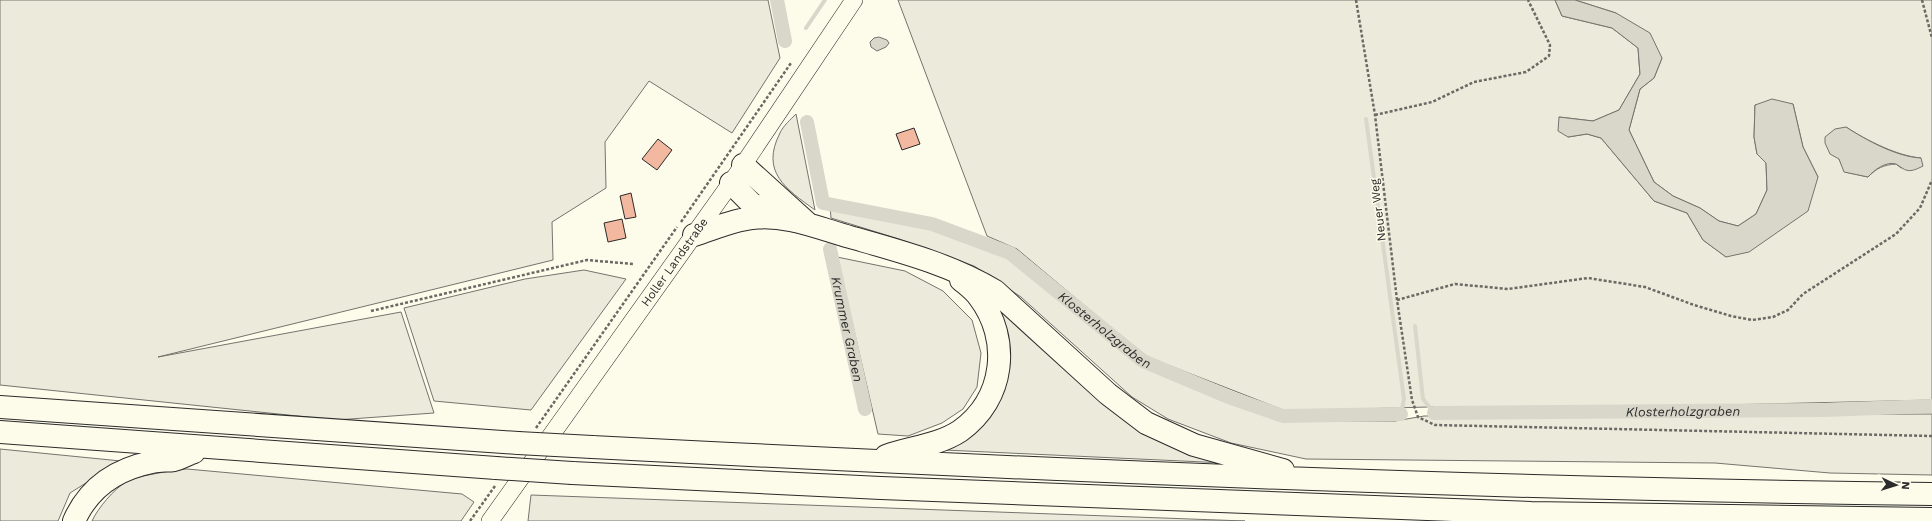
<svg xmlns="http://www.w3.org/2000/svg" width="1932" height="521" viewBox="0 0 1932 521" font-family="'Work Sans',sans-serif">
<rect width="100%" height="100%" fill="#fdfbea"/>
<!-- green -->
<path fill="#ecebdb" stroke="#74746e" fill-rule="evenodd" d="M0 0H768L780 58 732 133 649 81 605 142 606 188 552 222 553 260 158 357 401 312 434 413 336 420 0 385Z
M898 0H1555L1562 16 1612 28 1638 48 1640 74 1619 110 1593 121 1559 117 1568 137 1587 134 1601 138 1654 201 1687 213 1703 240 1726 257 1818 177 1803 147 1793 104 1755 105 1754 137 1757 154 1766 163 1767 190 1756 214 1738 226 1719 221 1700 208 1673 196 1654 182 1629 130 1640 89 1654 78 1662 58 1616 13 1575 0H1932V400L1639 407H1428L1286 411 1145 356 1017 249 987 236ZM1846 127C1866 140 1897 156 1921 158L1901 168 1896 164C1883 165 1877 168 1868 177L1845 172 1839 159Z
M796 114 815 210C786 189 760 172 780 133 783 126 791 119 796 114Z
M830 206 930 227 1009 258 1143 367 1280 421H1395L1424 416 1932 414V475L1830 473 1715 463 1306 459 1231 443 1168 419 1132 397 1021 297 974 266 899 239 831 218Z
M837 257 905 271 943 291 972 320 981 353 977 387 963 409 942 423 908 436 878 434Z
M584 270 626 279 531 410 434 401 404 308 525 279Z
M989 299 1054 351 1225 463 944 450 997 399Z
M0 449 121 461 70 493 58 521H0Z
M187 469 462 494 474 502 461 521H92C98 508 114 489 126 482 134 476 176 470 187 469Z
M531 495 1245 521H528Z"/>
<!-- water -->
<path fill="#d8d7c9" stroke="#74746e" d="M1555 0H1575L1616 13 1650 33 1662 58 1654 78 1640 89 1629 130 1654 182 1673 196 1700 208 1719 221 1738 226 1756 214 1767 190 1766 163 1757 154 1754 137 1755 105 1772 99 1793 104 1803 147 1818 177 1808 211 1749 252 1726 257 1703 240 1687 213 1654 201 1601 138 1587 134 1568 137 1558 131 1559 117 1593 121 1619 110 1640 74 1638 48 1612 28 1562 16Z
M879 37 887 40 889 43 886 47 877 51 871 47 870 42 874 38Z
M1846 127C1866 140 1897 157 1921 158L1923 166C1915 170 1909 173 1902 168 1900 167 1898 165 1896 164 1886 161 1874 170 1868 177L1844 172 1839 159 1830 154 1825 143V137L1835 129Z"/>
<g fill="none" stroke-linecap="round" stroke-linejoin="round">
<!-- stream -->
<path stroke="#d8d7c9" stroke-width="4" d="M806 28 825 0
M1366 119 1404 399 1401 414
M1415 326 1423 399 1434 413"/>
<!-- canal -->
<g stroke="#d8d7c9" stroke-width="14">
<path d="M777 0 785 41"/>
<path id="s1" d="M807 122 823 203 932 224 1010 253 1143 361 1231 398 1283 416 1401 414"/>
<path id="s2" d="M830 249 865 409"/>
<path id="s3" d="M1434 413 1823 410 1932 406"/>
</g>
</g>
<!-- building -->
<path fill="#f2b8a0" stroke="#2b2b2b" d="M914 128 920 144 902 150 896 134Z
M658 139 672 150 657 170 642 159Z
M631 193 636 217 625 219 620 196Z
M622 219 626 238 608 242 604 223Z"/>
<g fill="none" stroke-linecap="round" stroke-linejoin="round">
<defs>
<g id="secondary">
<path id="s4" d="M490 521 731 183 854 0"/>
</g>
<path id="highway" d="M743 165 807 223
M731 183 751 203 775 217
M694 235C713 229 733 220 752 218 786 214 818 228 850 237 899 251 950 264 995 291L1108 394 1146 423 1194 445 1283 470
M0 407 518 443
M0 432 496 468
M592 447C1038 470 1485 489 1932 494
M886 456C910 447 937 446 960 431 1005 399 1011 339 979 297 974 290 967 285 961 280
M572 473 881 488 1531 513 1932 519
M74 521C89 487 117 469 152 462 159 460 167 461 174 460 181 458 188 454 194 452"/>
</defs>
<!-- secondary casing -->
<use href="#secondary" stroke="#2b2b2b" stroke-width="18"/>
<!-- highway casing -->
<use href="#highway" stroke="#2b2b2b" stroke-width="24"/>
<!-- path -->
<path stroke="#6a6964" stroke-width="2.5" stroke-dasharray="3 2" stroke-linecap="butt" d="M1356 0 1375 115 1397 300 1412 400 1418 417 1435 425 1932 436
M1922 0 1932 38
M1375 115 1432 102 1474 82 1526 72 1549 56 1550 45 1528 0
M681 222 791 63
M1397 300 1455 284 1508 289 1588 278 1645 287 1694 305 1731 316 1752 320 1773 317 1788 310 1803 294 1896 234 1920 208 1932 180
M371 311 587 260 633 264
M536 428 677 227
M470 521 495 486"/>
<!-- secondary -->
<use href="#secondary" stroke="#fdfbea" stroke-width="17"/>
<!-- highway -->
<use href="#highway" stroke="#fdfbea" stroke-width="22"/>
<defs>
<path id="highway-bridge" d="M518 443 592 447
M496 468 572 473"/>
</defs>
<!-- highway-bridge casing -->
<use href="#highway-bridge" stroke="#2b2b2b" stroke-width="24" stroke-linecap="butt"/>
<!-- highway-bridge -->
<use href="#highway-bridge" stroke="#fdfbea" stroke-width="22"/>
</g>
<g text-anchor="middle" stroke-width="3" stroke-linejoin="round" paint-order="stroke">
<!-- street labels -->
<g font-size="12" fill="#2b2b2b" stroke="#fdfbea">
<text transform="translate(1378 210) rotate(-97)" y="4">Neuer Weg</text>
<text dy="4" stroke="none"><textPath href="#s4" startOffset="318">Holler Landstraße</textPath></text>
</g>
<!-- water labels -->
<g font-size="13" font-style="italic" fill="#2b2b2b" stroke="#fdfbea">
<text dy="5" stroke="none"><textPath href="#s1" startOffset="399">Klosterholzgraben</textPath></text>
<text dy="5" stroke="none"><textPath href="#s2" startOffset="82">Krummer Graben</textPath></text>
<text dy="5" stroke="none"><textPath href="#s3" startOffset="249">Klosterholzgraben</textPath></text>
</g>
</g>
<!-- north arrow -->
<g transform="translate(1896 485) rotate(94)" stroke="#fdfbea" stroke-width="3" paint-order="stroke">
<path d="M0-3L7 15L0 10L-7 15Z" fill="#2b2b2b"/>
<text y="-6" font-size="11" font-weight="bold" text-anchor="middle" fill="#2b2b2b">N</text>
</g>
</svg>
